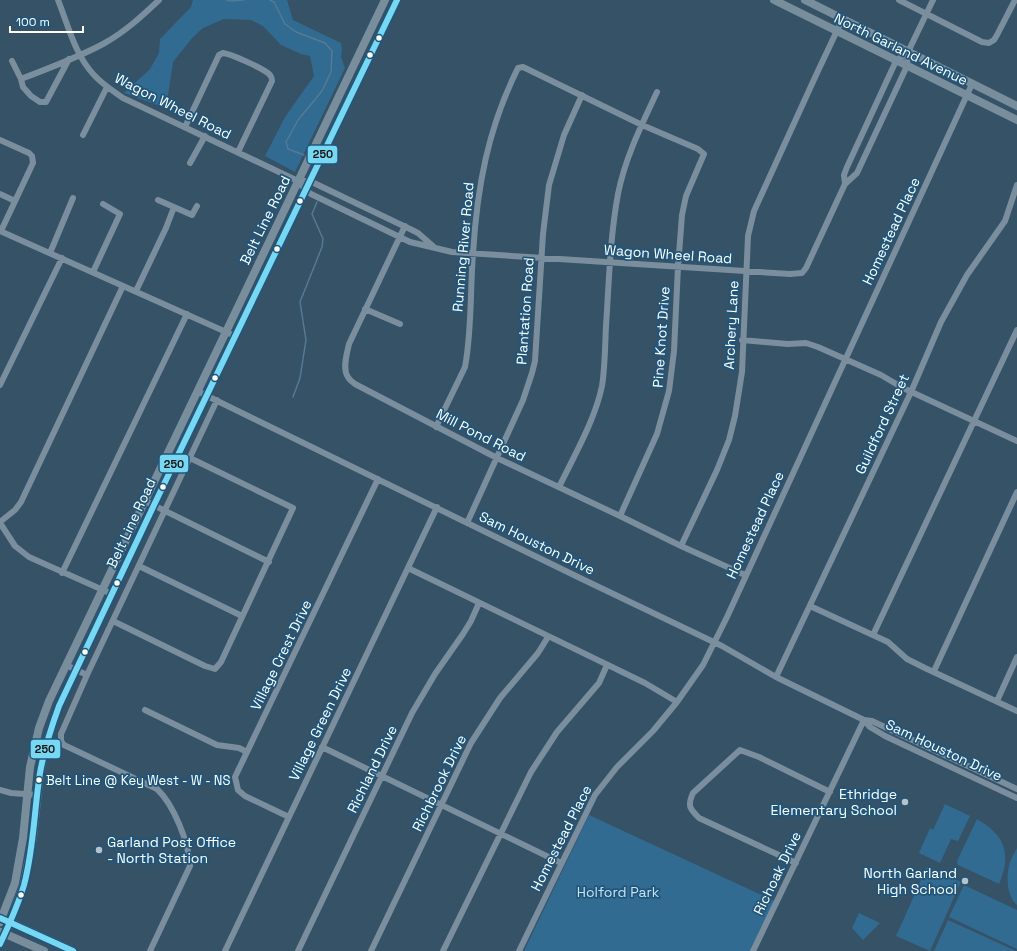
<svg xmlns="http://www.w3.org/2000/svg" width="1017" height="951" viewBox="0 0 1017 951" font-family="'Space Grotesk',sans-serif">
<rect width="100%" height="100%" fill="#355267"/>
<!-- green -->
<path fill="#316b91" d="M193 0H287L293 20 341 43 342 50 341 57 345 68 295 172 265 156 285 117 314 76 310 56 301 54 281 45 263 26 251 20 224 19 203 28 193 37 173 62 168 96 163 107 124 93 150 69 159 53 160 39 191 7Z
M945 804 970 816 958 841 951 839 940 863 919 853 930 828 933 830Z
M589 815 774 901 750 951H524Z
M977 819C1005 835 1012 854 999 884L958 865 957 861Z
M1017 848V905C1007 897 1006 878 1009 866 1010 860 1014 854 1017 848Z
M927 867 961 882 930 951 896 936Z
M964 885 1017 910V949L949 917Z
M859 913 880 923 863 940 852 928Z
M948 920 1016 951H934Z"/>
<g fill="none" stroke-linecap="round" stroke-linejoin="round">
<!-- stream -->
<path stroke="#547a94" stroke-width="1.5" d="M226 0 231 1 244 0
M270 0 274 2 285 24 296 32 325 43 332 51 331 72 322 91 298 120 286 142 288 149 304 155
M293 397 300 378 306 340 300 302 322 247 323 239 312 214 317 202"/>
<!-- minor -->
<path stroke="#7a8e9e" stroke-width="6" d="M58 0C68 25 75 55 94 75 102 84 113 91 123 98L298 181 305 190 311 194 410 242 452 252 790 274 802 273 806 268 845 184 844 175 847 167 896 61 908 52
M899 0 982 42 989 43 994 40 997 35 1015 0
M12 61 21 79 23 87 31 96 40 102H46L69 59
M21 79C49 68 77 58 103 44 125 32 142 16 159 0
M185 127 219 55 223 53C231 54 265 69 270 75 272 78 272 78 272 81L238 152
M83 135 107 87
M0 140 29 153 32 156 33 163 1 231
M190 163 205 136
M298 181H310L316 184 412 230 418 233 434 247
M845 184 857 173 907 66 908 52 933 0
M0 194 15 201
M158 200 192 215 197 206
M405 226 349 344C347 353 342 369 348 377 349 380 353 382 355 384L497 458 620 516 681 546 745 575
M0 231 235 336
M50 253 73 198
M93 272 120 214 103 204
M136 291 166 228 174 207
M365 309 400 324
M742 340 788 344 806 343 818 347 881 375 903 388 1017 441
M0 385 62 258
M197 391 580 578 722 646 776 677 864 720 872 721 1017 789
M436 427 465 367C472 330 470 291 473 254 477 187 488 128 518 68L523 67 642 125 698 149 704 154 686 196 682 215 678 267 674 351 669 391 657 434 620 516
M559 487C574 456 595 420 602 386 605 367 605 346 606 326 609 282 610 237 618 194 625 158 642 124 657 92
M145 501 269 562
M0 522 15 510 21 502 123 286
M0 523 15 546 29 557 112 594
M467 523 523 400 532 373 535 361 543 234 549 185 564 135 582 95
M681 546 717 470 729 440 735 416 742 372 748 236 754 211 817 73 843 18
M139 566 242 616
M408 568 645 683 677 702
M62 573 187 314
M810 606 888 642 907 659 925 668 1017 711
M113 621 205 666 215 669 221 662 293 508 190 458
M873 635 1017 330
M66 665 87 675
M934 671 1017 492
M776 677 911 392 941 322 967 275 1005 221 1017 185
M997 701 1017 657
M145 710 217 745 239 748 247 752
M864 720 870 727 885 736 1017 798
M322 747 561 863
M0 790 11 793 38 795
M289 817 245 796 238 790 235 777 378 479
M796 863 699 818C690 809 687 806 693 793L740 750 759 757 830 792
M150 951 190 866C189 843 174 805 157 789L64 745 61 741V734L87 675 217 400
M225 951 437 507
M298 951 412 713 435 674 463 634 471 621 479 603
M371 951 471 743 500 698 538 653 548 637
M443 951 531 772 557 732 599 683 607 665
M519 951 595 795 617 767 653 731 677 702 703 665 727 617 972 84
M753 951 864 720"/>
<!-- major -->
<path stroke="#788e9d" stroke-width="8" d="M774 0 1017 120
M805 0 1017 106
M5 920 73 951
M0 922 15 883 23 838 30 767 39 728 49 701 385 0
M1 932 44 951
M0 944 10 923 24 884 33 838 40 773 49 735 59 706 154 505 397 0"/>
<defs>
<path id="bus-1" d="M0 944C9 925 18 905 24 885 34 848 34 810 40 773 44 750 51 728 59 706L154 505 397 0"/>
<path id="bus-2" d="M0 918 73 951"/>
</defs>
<!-- bus-1 casing -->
<use href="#bus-1" stroke="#20567c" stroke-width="9"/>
<!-- bus-2 casing -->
<use href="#bus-2" stroke="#20567c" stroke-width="9"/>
<!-- bus-1 -->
<use href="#bus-1" stroke="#76d8f3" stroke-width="6"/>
<!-- bus-2 -->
<use href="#bus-2" stroke="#76d8f3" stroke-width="6"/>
</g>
<!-- markers -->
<g fill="#fff" stroke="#20567c" stroke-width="1.5">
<circle cx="379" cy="38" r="3.5"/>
<circle cx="370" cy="55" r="3.5"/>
<circle cx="300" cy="201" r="3.5"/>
<circle cx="277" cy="249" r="3.5"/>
<circle cx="215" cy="378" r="3.5"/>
<circle cx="163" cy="487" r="3.5"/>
<circle cx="117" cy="583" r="3.5"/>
<circle cx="85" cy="652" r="3.5"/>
<circle cx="39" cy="780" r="3.5"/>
<circle cx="21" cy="895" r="3.5"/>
</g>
<g fill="#b8c2ca" stroke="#20567c" stroke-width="1.5">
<circle cx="905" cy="802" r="4"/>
<circle cx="99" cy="850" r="4"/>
<circle cx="965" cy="881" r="4"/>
</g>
<g text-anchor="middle" stroke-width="3.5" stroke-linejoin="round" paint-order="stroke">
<!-- bus labels -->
<g font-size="13" fill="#fff" stroke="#20567c" text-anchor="start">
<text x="46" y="785">Belt Line @ Key West - W - NS</text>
</g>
<!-- street labels -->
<g font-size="14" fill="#fff" stroke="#20567c">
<text transform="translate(901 49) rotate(26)" y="5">North Garland Avenue</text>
<text transform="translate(173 106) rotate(27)" y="5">Wagon Wheel Road</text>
<text transform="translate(265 220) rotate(-64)" y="5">Belt Line Road</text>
<text transform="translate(891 231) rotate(-65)" y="5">Homestead Place</text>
<text transform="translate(463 247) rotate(-85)" y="5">Running River Road</text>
<text transform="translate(668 254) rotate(4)" y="5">Wagon Wheel Road</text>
<text transform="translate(525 311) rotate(-86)" y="5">Plantation Road</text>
<text transform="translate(731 325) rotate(-87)" y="5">Archery Lane</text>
<text transform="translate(661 337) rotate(-86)" y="5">Pine Knot Drive</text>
<text transform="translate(882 424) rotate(-65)" y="5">Guildford Street</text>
<text transform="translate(481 435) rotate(27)" y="5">Mill Pond Road</text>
<text transform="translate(131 523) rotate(-65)" y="5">Belt Line Road</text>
<text transform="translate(755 525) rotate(-65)" y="5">Homestead Place</text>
<text transform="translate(537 543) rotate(26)" y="5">Sam Houston Drive</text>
<text transform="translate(281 655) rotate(-64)" y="5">Village Crest Drive</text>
<text transform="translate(320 724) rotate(-64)" y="5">Village Green Drive</text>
<text transform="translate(944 750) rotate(25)" y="5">Sam Houston Drive</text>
<text transform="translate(372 769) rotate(-64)" y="5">Richland Drive</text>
<text transform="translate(439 783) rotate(-64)" y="5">Richbrook Drive</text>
<text transform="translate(561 838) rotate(-63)" y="5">Homestead Place</text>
<text transform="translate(777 873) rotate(-64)" y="5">Richoak Drive</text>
</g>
<!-- poi labels -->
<g font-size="14" fill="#fff" stroke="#20567c" text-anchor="end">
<text x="897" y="799">Ethridge<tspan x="897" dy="16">Elementary School</tspan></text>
<text x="107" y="847" text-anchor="start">Garland Post Office<tspan x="107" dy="16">- North Station</tspan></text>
<text x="957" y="878">North Garland<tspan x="957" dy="16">High School</tspan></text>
</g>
<!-- park labels -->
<g font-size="14" fill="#c6e2f5" stroke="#20567c">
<text x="618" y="897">Holford Park</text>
</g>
</g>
<g stroke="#20567c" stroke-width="1.5">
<rect x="307" y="145" width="31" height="19" rx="4" fill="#76d8f3"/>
<rect x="159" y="454" width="30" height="19" rx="4" fill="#76d8f3"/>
<rect x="30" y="739" width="31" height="20" rx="4" fill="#76d8f3"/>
</g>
<g font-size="11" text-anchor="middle" font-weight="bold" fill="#111">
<text x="323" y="158">250</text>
<text x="174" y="468">250</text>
<text x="45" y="753">250</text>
</g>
<!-- scale -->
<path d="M10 26v6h73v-6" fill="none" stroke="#ffffff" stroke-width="2"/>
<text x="16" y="26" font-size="12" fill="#ffffff" stroke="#20567c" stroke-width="3" paint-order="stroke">100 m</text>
</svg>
